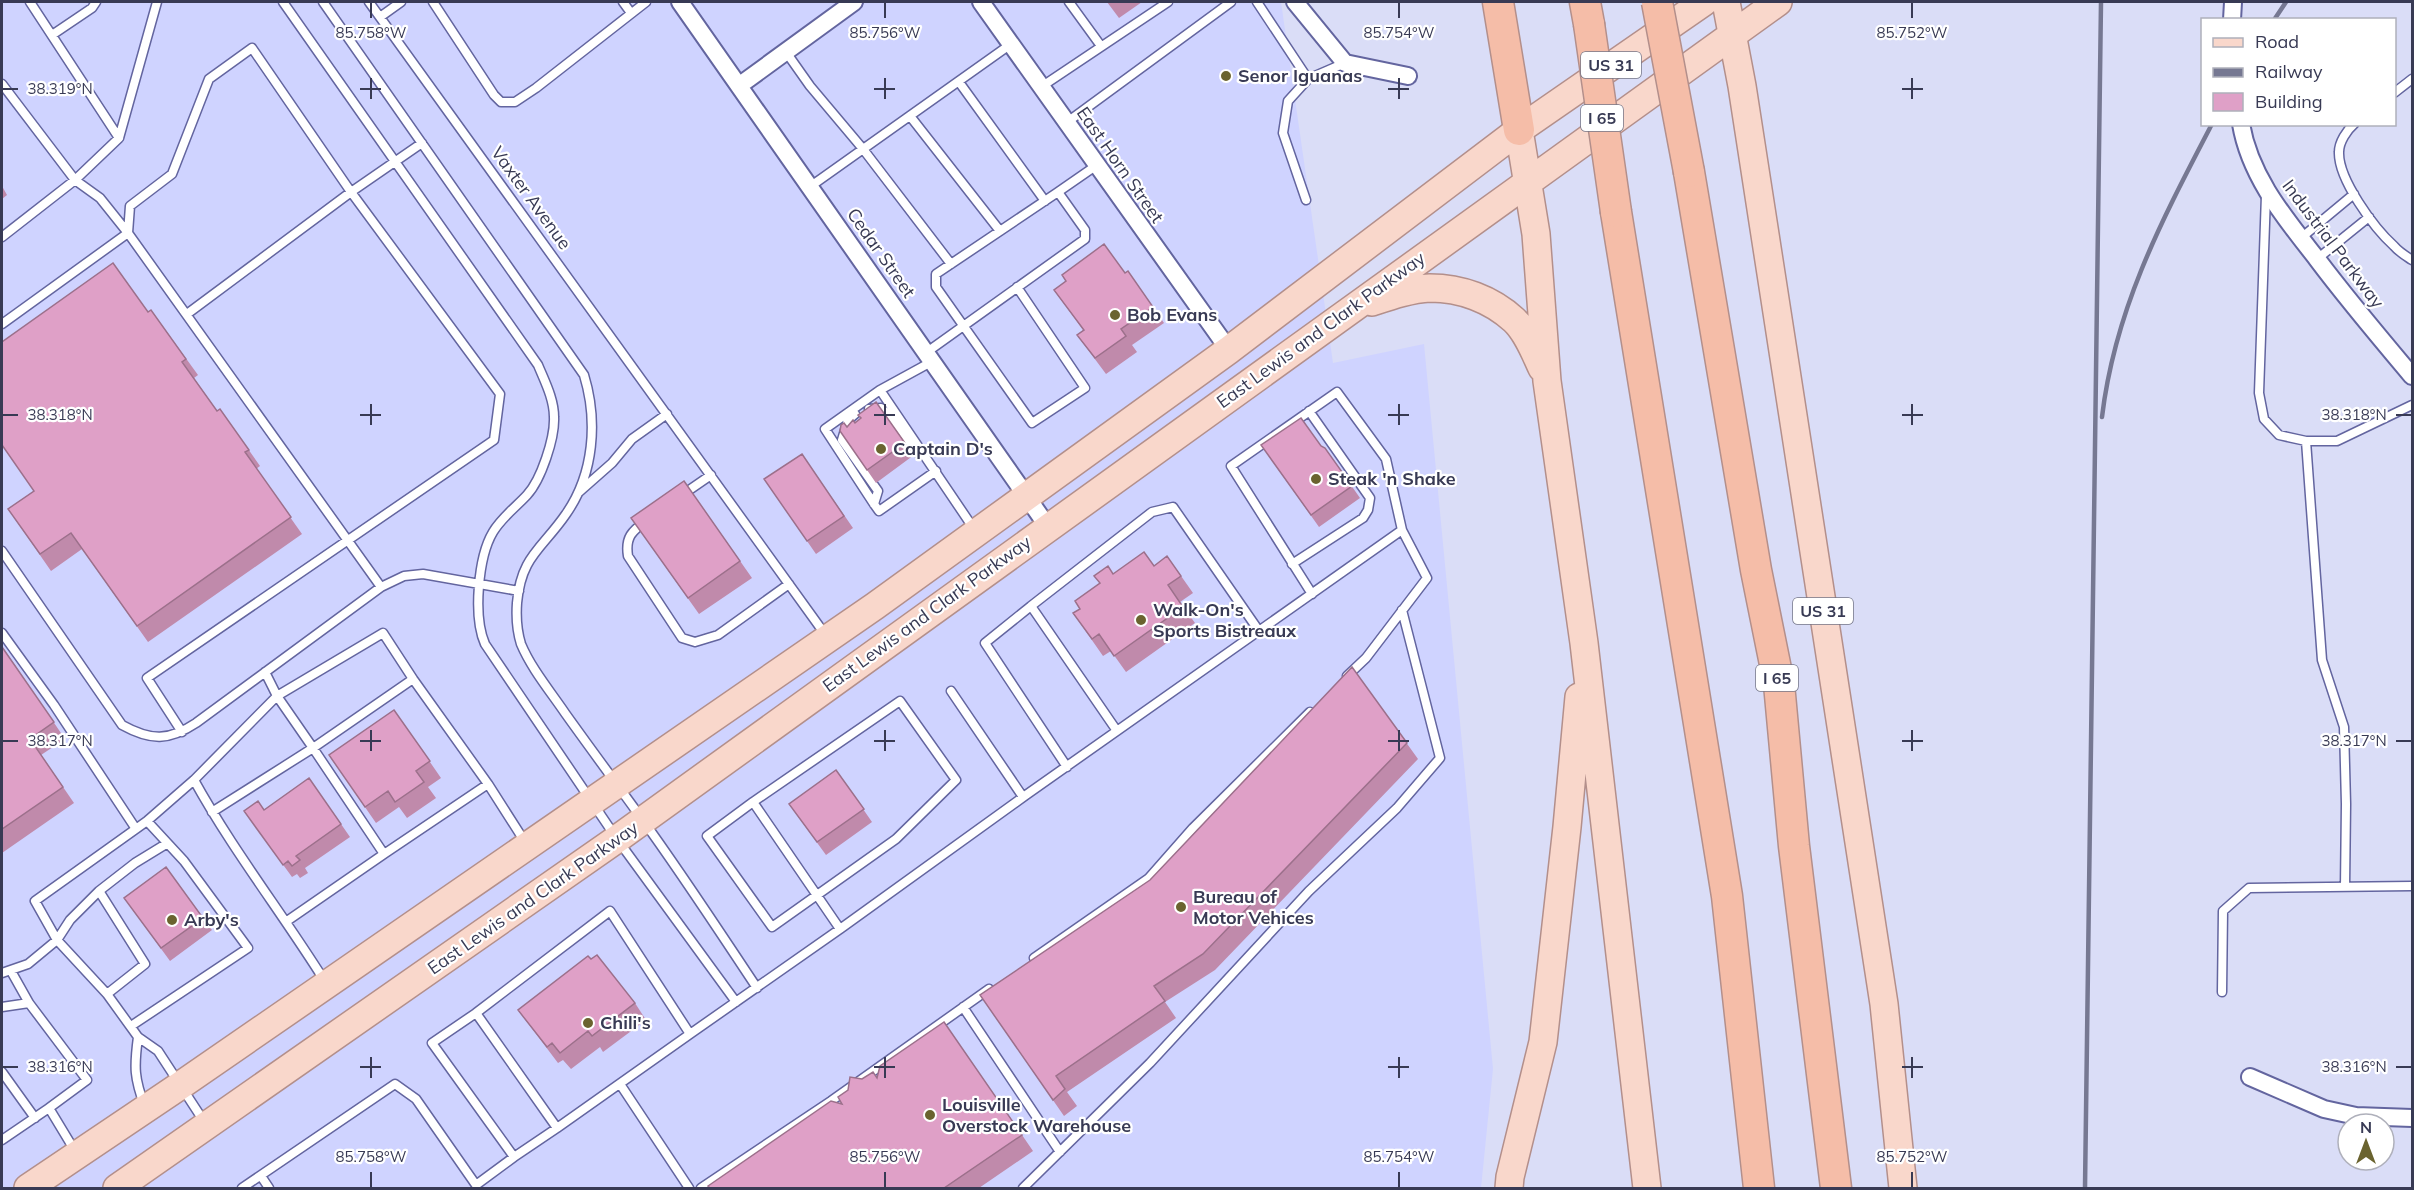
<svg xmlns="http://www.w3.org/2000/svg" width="2414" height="1190" viewBox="0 0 2414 1190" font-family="Mulish,sans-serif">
<rect width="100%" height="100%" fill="#daddf7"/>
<!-- built -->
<path fill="#cfd3ff" d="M2 2H1281L1333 363 1424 344 1493 1069 1481 1188H2Z"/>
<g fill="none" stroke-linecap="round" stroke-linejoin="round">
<defs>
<path id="lane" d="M30 2 119 138
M283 2 538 365C545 382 554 399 554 417 555 438 541 480 527 495 516 507 502 517 493 532 478 557 473 617 485 644L617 839 736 1002
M323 2 584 375C598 421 594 474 566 514 542 549 521 556 517 603 516 617 517 631 521 644 531 668 550 691 565 713 590 748 616 783 642 819 682 874 719 931 757 988
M369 2 827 637
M433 2 494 95 501 102H515L536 88 646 2
M623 2 631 13
M1069 2 1101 46
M1257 2 1308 79 1345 63
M380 17 401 2
M52 35 92 8 96 2
M786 52 810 86 863 149 951 264
M959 82 1045 201
M2 84 75 180 100 198 128 233 130 206 172 174 209 79 252 48 351 192 422 143
M1041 87 1168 2
M2394 93 2412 79
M910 116 1000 231
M1066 123 1231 2
M2354 124C2347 130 2339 142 2339 152 2338 179 2374 228 2394 246 2399 252 2406 256 2412 260
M811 186 1011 44
M2266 195 2259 393 2264 419 2279 435 2306 441H2337L2412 405
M1306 200 1283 133 1288 101 1308 79
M2 237 75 180 119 138 157 2
M2301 238 2354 194
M2317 259 2369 217
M1017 287 1085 388 1032 423 936 287V274L1058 192
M2 324 128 233 381 587
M927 352 1085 239V230L1058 192 1097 165
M933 361 880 390 974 529
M880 390 825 429 874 504 879 511 936 471
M869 409 881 408 889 415 918 453 925 454
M855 414 848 420 842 440 878 491 874 504
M2306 441 2322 660 2344 727 2346 804 2345 887
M578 493 612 463 632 439 667 414
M682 495 711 475
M647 520C632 531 625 537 628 556L682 638 695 642 718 635 789 584
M2 551 122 725C151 741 169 741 196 723L381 587 404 576 423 574 519 591
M1292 564 1363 518 1368 510 1370 498 1309 411
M1312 594 1231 466 1337 392 1386 459 1402 530 1427 578 1366 658 1347 676
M1031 606 985 643 1067 767
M2 633 54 705 136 829
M413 679 383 633 277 696 313 748 413 679 488 784
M951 691 1023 797
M1117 731 1031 606 1152 512 1173 507 1259 631
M182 732 147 678 494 440 500 394 351 192 187 314
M194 780C232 849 282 913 324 980
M753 802 707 836 772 927 896 839 956 780 900 701 753 802 840 929 1026 795 1402 530
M212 812 313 748 384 854 287 921
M384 854 488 784 525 842
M1034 958 1149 878 1193 828 1310 712
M11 971 29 1003 87 1080 49 1108
M2 973 28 964 57 940 70 920 99 891
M2222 992 2223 911 2249 888 2412 886
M107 994 145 964 99 891 135 863 166 844
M2 1007 29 1003
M963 1007 1060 1152
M476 1013 432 1043 514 1157 557 1128
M131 1026 248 948 184 861 147 821
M690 1034 557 1128 476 1013 610 911 690 1034 840 929
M138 1037C134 1067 134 1078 145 1107
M2 1072 35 1118
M620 1084 689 1188
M205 1123 158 1051 138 1037 107 994 57 940 35 901 147 821 194 780 277 696 265 672
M2 1140 49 1108 75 1151
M261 1176 269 1188
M242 1188 395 1084 416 1099 476 1185 514 1157
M701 1188 831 1101 989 989
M1023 1188 1150 1063 1309 891 1397 808 1440 758 1402 610"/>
<path id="street" d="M680 2 1048 527
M981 2 1229 350
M1295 2 1345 63 1408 76
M2232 20 2233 2
M740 85 854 2
M2241 124C2250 177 2285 218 2317 259 2347 299 2380 338 2412 376
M2250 1077 2324 1109 2356 1116 2412 1118"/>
<path id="primary" d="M1726 2 1742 86 1884 1004 1903 1188
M1519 130 1536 234 1547 381 1584 643 1647 1188
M1372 302C1390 296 1410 289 1430 288 1461 288 1491 299 1514 320 1527 332 1535 353 1542 368
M28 1188 181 1085 875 606 1229 350 1519 130 1704 2
M117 1188 617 839 1778 2
M1509 1188 1510 1177 1543 1042 1567 827 1579 697"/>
<path id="highway" d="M1498 2 1519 130
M1585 2 1589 24
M1689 172 1756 570 1779 684 1794 846 1836 1188
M1616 212 1727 896 1759 1188"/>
</defs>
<!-- lane casing -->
<use href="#lane" stroke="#63659f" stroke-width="11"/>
<!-- street casing -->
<use href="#street" stroke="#63659f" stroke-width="20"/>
<!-- primary casing -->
<use href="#primary" stroke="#b38f8b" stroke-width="30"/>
<!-- highway casing -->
<use href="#highway" stroke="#b38f8b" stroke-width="33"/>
<!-- lane -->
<use href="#lane" stroke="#fff" stroke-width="8"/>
<!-- street -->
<use href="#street" stroke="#fff" stroke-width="16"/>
<!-- primary -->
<use href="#primary" stroke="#f9d7cb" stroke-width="27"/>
<!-- highway -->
<use href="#highway" stroke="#f5bda8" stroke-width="30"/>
<!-- rail -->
<path stroke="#767892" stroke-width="4.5" d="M2274 20 2286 2
M2102 417C2115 308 2162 220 2212 124
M2085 1188 2101 2"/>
<defs>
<path id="highway-bridge" d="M1657 2 1689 172
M1589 24 1616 212"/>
</defs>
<!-- highway-bridge casing -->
<use href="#highway-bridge" stroke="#b38f8b" stroke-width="33" stroke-linecap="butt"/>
<!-- highway-bridge -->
<use href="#highway-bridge" stroke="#f5bda8" stroke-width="30"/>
</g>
<!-- wall -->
<path fill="#c08aab" d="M1107 2H1142L1119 18Z
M2 186 7 195 2 199Z
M1128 271 1164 323 1132 345 1137 352 1106 374 1077 335 1083 330 1054 290 1125 273Z
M151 310 198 375 194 378 217 411 220 409 260 466 256 469 302 534 148 642 82 549 51 571 8 509 34 491 148 312Z
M876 402 914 455 876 483 840 431 861 418Z
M1261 445 1321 446 1325 448 1360 498 1319 527Z
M802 454 853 528 816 554 764 479Z
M684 481 752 578 699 614 631 518Z
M1167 556 1193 593 1180 602 1195 623 1126 672 1111 651 1103 656 1073 613 1080 609 1113 574 1154 566Z
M2 646 65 739 41 755 74 803 2 853Z
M1352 667 1418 759 1215 970 1165 1002 1176 1018 1067 1092 1077 1106 1064 1116 980 995 1150 880Z
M394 710 441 778 428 787 436 798 407 818 399 807 376 823 329 755Z
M836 770 872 822 826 855 789 804Z
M309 778 350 837 305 868 308 873 300 878 297 874 292 877 244 811 264 810Z
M166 867 212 930 170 961 124 898Z
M635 1003 646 1020 603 1052 600 1047 571 1069 563 1060 558 1063 518 1010Z
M944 1022 1033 1151 979 1188H710L842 1104 862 1079 877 1078Z"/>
<!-- building -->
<path fill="#dfa0c7" stroke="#9c708b" stroke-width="1.5" d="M1104 244 1125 273 1128 271 1153 307 1121 329 1126 336 1095 358 1077 335 1084 330 1054 290 1066 281 1062 275Z
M113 263 148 312 151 310 186 359 182 362 217 411 220 409 249 450 245 452 291 517 137 626 71 533 40 554 8 509 34 491 2 445V342Z
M876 402 905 443 867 470 840 431 841 425 844 423 847 427 853 420 855 423 861 418 858 415Z
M1301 418 1321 446 1325 448 1352 486 1311 515 1261 445Z
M802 454 844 516 807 541 764 479Z
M684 481 740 561 688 598 631 518Z
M1144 552 1154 566 1167 556 1181 576 1168 585 1183 607 1114 656 1099 634 1092 639 1073 613 1080 609 1075 601 1100 583 1094 576 1108 566 1113 574Z
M2 647 54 722 30 739 63 787 2 829Z
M1352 667 1407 743 1203 954 1154 986 1165 1001 1056 1076 1065 1089 1053 1100 980 995 1150 880Z
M394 710 430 761 416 771 424 782 395 802 388 791 365 807 329 755Z
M836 770 864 809 817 842 789 804Z
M309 778 341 824 296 856 300 860 292 866 288 861 283 865 244 811 258 801 264 810Z
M166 867 203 918 161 948 124 898Z
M597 955 635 1003 592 1036 588 1031 560 1053 552 1043 547 1047 518 1010 588 956 591 959Z
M944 1022 1022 1135 944 1188H710L708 1186 831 1101 842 1104 838 1097 848 1090 850 1077 862 1079 873 1072 877 1078 880 1066Z"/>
<!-- ticks -->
<path fill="none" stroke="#383a54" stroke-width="2" d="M371 3V18M885 3V18M1399 3V18M1912 3V18M371 78V99M885 78V99M1399 78V99M1912 78V99M3 89H18M360 89H381M874 89H895M1388 89H1409M1902 89H1923M371 404V425M885 404V425M1399 404V425M1912 404V425M3 415H18M360 415H381M874 415H895M1388 415H1409M1902 415H1923M2396 415H2411M371 730V751M885 730V751M1399 730V751M1912 730V751M3 741H18M360 741H381M874 741H895M1388 741H1409M1902 741H1923M2396 741H2411M371 1057V1078M885 1057V1078M1399 1057V1078M1912 1057V1078M3 1067H18M360 1067H381M874 1067H895M1388 1067H1409M1902 1067H1923M2396 1067H2411M371 1172V1187M885 1172V1187M1399 1172V1187M1912 1172V1187"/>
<!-- markers -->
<g fill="#6a632f" stroke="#fff" stroke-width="2">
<circle cx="1226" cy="76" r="6"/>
<circle cx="1115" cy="315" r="6"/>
<circle cx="881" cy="449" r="6"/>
<circle cx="1316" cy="479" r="6"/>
<circle cx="1141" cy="620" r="6"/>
<circle cx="1181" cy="907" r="6"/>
<circle cx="172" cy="920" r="6"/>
<circle cx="588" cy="1023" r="6"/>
<circle cx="930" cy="1115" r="6"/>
</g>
<g text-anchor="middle" stroke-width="4.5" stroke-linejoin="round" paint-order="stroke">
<!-- shield labels -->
<g fill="#fff" stroke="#747587" stroke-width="1.5">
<rect x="1581" y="52" width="60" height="26" rx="4.5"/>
<rect x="1581" y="105" width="42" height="26" rx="4.5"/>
<rect x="1793" y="598" width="60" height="26" rx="4.5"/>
<rect x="1756" y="665" width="42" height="26" rx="4.5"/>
</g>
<g font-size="16" font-weight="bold" fill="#383a54">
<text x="1611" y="71">US 31</text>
<text x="1602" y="124">I 65</text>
<text x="1823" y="617">US 31</text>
<text x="1777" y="684">I 65</text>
</g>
<!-- poi labels -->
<g font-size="18" font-weight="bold" fill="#383a54" stroke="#fff" text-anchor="start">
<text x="1238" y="82">Senor Iguanas</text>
<text x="1127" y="321">Bob Evans</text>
<text x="893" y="455">Captain D's</text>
<text x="1328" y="485">Steak 'n Shake</text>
<text x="1153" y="616">Walk-On's<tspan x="1153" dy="21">Sports Bistreaux</tspan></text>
<text x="1193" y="903">Bureau of<tspan x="1193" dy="21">Motor Vehices</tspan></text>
<text x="184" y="926">Arby's</text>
<text x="600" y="1029">Chili's</text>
<text x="942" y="1111">Louisville<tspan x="942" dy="21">Overstock Warehouse</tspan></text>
</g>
<!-- street labels -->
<g font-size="18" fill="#383a54" stroke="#fff">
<text transform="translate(1120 165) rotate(55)" y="6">East Horn Street</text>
<text transform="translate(531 198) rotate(54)" y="6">Vaxter Avenue</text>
<text transform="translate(2333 244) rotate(53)" y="6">Industrial Parkway</text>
<text transform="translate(881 253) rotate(55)" y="6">Cedar Street</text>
<text transform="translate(1321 330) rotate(-36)" y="6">East Lewis and Clark Parkway</text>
<text transform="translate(927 614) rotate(-36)" y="6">East Lewis and Clark Parkway</text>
<text transform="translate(533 898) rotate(-35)" y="6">East Lewis and Clark Parkway</text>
</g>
</g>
<g font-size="15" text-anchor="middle" fill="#383a54" stroke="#fff" stroke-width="4.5" stroke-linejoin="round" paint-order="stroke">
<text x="371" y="38">85.758°W</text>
<text x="885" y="38">85.756°W</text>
<text x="1399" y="38">85.754°W</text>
<text x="1912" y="38">85.752°W</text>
<text x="60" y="94">38.319°N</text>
<text x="60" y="420">38.318°N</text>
<text x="2354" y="420">38.318°N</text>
<text x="60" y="746">38.317°N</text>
<text x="2354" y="746">38.317°N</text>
<text x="60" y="1072">38.316°N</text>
<text x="2354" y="1072">38.316°N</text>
<text x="371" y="1162">85.758°W</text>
<text x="885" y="1162">85.756°W</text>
<text x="1399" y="1162">85.754°W</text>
<text x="1912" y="1162">85.752°W</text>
</g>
<!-- border -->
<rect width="2414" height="1190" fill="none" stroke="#383a54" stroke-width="6"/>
<!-- legend -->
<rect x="2201" y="18" width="195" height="108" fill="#ffffff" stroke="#afb0bb" stroke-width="1.5"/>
<rect x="2213" y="38" width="30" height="9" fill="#f9d7cb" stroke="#afb0bb" stroke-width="1.5"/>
<text x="2255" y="48" font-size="18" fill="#383a54">Road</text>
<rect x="2213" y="68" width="30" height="9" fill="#767892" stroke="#afb0bb" stroke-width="1.5"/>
<text x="2255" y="78" font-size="18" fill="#383a54">Railway</text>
<rect x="2213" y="93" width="30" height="18" fill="#dfa0c7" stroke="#afb0bb" stroke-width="1.5"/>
<text x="2255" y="108" font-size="18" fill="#383a54">Building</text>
<!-- north arrow -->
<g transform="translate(2366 1142)"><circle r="28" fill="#ffffff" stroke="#afb0bb" stroke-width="1.5"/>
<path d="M0-4.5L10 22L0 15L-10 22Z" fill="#6a632f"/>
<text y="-9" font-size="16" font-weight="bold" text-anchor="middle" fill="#383a54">N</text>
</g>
</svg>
